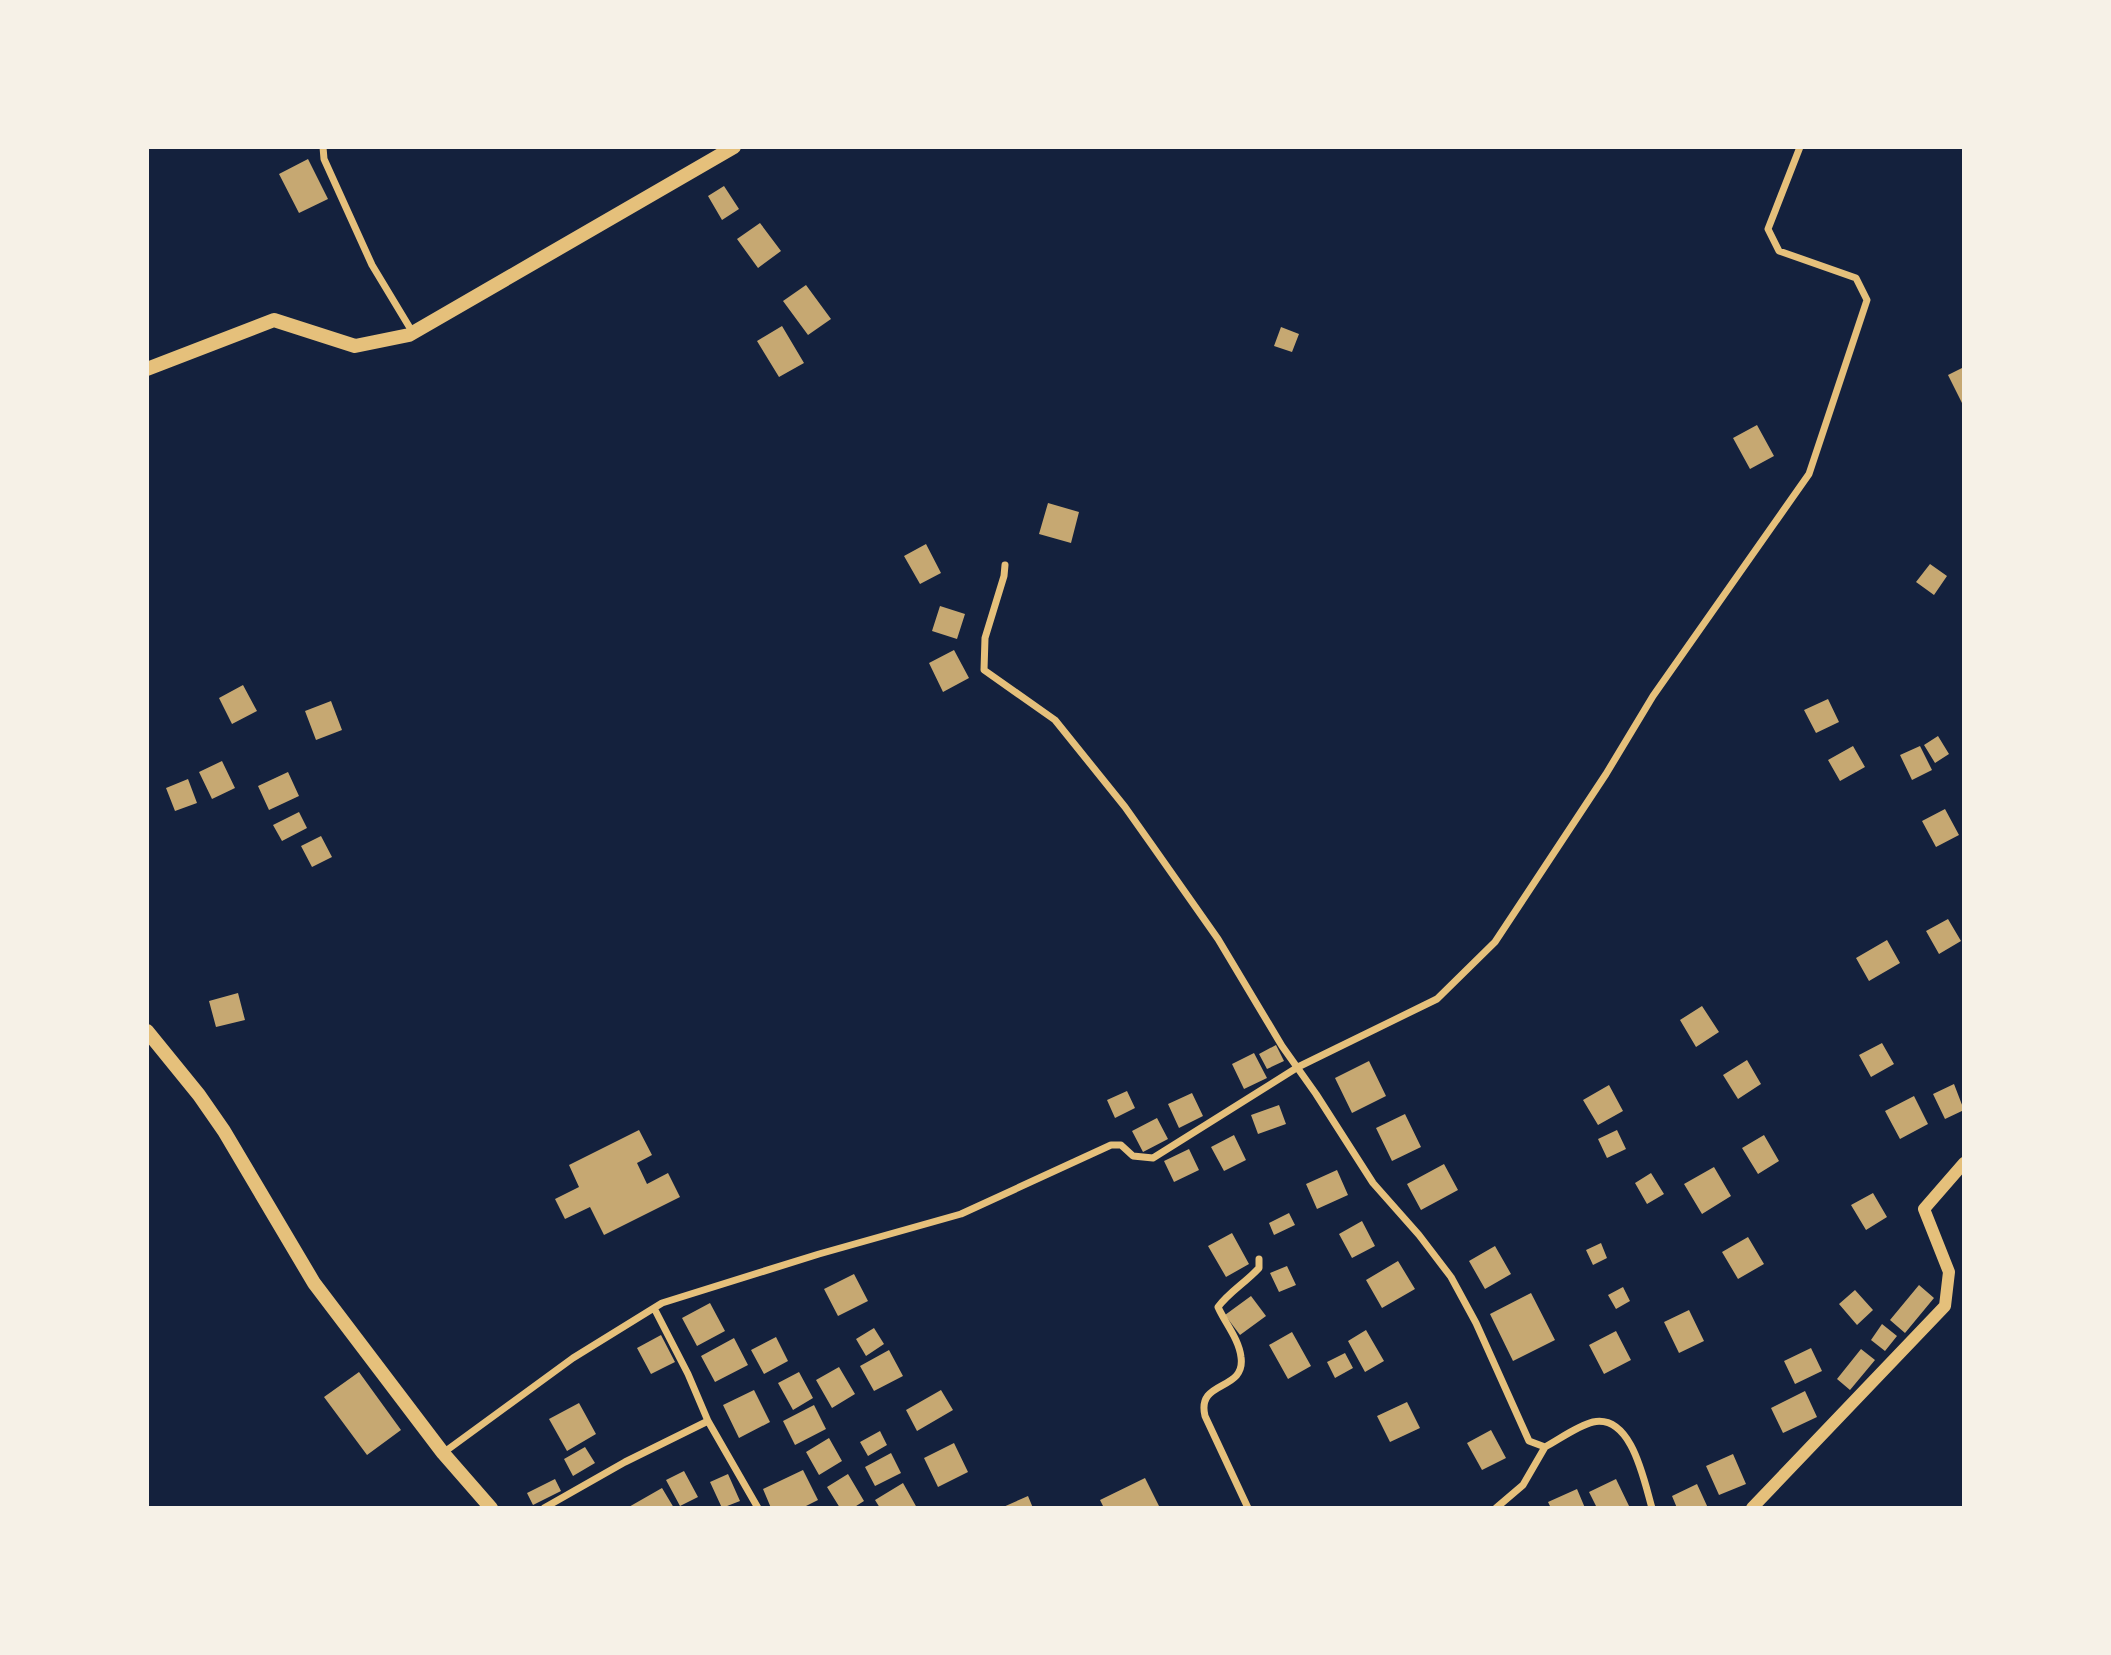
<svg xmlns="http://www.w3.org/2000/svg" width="2111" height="1655" viewBox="0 0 2111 1655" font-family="Barlow,sans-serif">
<rect width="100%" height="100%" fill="#14213d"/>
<!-- building -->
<path fill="#c6a872" d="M308 159 328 199 299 213 279 174Z
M724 186 739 209 722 220 708 196Z
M760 223 781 251 758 268 737 239Z
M806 285 831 319 808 335 783 301Z
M782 326 804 363 779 377 757 341Z
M1281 327 1299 334 1292 352 1274 346Z
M1964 367V402L1962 403 1948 375Z
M1757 425 1774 456 1750 469 1733 438Z
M1048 503 1079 512 1071 543 1039 534Z
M926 544 941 573 920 584 904 556Z
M1930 564 1947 576 1934 595 1916 582Z
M940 606 965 614 957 639 932 631Z
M954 650 969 678 943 692 929 663Z
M243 685 257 711 232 724 219 698Z
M1828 699 1839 722 1816 733 1804 710Z
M331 701 342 730 316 740 305 711Z
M1938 736 1949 754 1935 763 1924 745Z
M1853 746 1865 767 1840 781 1828 760Z
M1920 746 1932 770 1912 780 1900 755Z
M222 761 235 788 212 799 199 772Z
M288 772 299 796 269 810 258 786Z
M188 779 197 803 175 811 166 788Z
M1945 809 1959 835 1936 847 1922 821Z
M299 812 307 828 282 841 273 825Z
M321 836 332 857 312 867 301 846Z
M1948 919 1961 941 1939 954 1926 931Z
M1887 940 1900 963 1869 981 1856 958Z
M238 993 245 1020 216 1027 209 1001Z
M1702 1006 1719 1032 1696 1047 1680 1020Z
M1882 1043 1894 1064 1871 1077 1859 1055Z
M1276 1045 1284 1061 1267 1069 1259 1054Z
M1254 1053 1267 1078 1244 1089 1232 1064Z
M1747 1060 1761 1084 1738 1099 1723 1075Z
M1369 1061 1386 1096 1352 1113 1335 1078Z
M1954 1084 1964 1110 1945 1119 1933 1094Z
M1609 1085 1623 1111 1598 1125 1583 1100Z
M1127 1091 1135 1108 1115 1118 1107 1100Z
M1192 1093 1203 1116 1179 1128 1168 1104Z
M1914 1096 1928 1124 1900 1139 1885 1111Z
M1279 1105 1286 1124 1258 1134 1251 1115Z
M1405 1114 1421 1147 1392 1161 1376 1128Z
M1157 1118 1168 1139 1143 1152 1132 1131Z
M639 1130 652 1155 637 1163 647 1184 668 1173 680 1197 604 1235 590 1207 565 1219 555 1199 579 1187 569 1165Z
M1617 1130 1626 1149 1607 1158 1598 1139Z
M1234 1135 1246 1160 1224 1171 1211 1147Z
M1764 1135 1779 1161 1758 1174 1742 1148Z
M1189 1149 1199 1170 1174 1182 1164 1161Z
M1444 1164 1458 1190 1421 1210 1407 1184Z
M1714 1167 1731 1196 1702 1214 1684 1184Z
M1337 1170 1348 1195 1317 1209 1306 1184Z
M1651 1173 1664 1194 1647 1204 1635 1183Z
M1873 1193 1887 1217 1866 1230 1851 1205Z
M1289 1213 1295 1225 1274 1235 1269 1223Z
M1362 1221 1375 1246 1352 1258 1339 1234Z
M1232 1233 1249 1264 1226 1277 1208 1246Z
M1748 1237 1764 1264 1738 1279 1722 1252Z
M1601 1243 1607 1258 1593 1265 1586 1250Z
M1495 1246 1511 1274 1485 1289 1469 1261Z
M1398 1261 1415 1289 1382 1308 1366 1280Z
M1287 1266 1296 1285 1279 1292 1270 1273Z
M854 1274 868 1301 838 1316 824 1289Z
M1919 1285 1934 1298 1905 1333 1890 1320Z
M1623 1287 1630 1301 1616 1309 1608 1295Z
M1855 1290 1873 1310 1857 1325 1839 1304Z
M1531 1293 1555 1340 1513 1361 1490 1314Z
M1251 1296 1266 1316 1240 1335 1225 1315Z
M710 1303 725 1331 697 1346 682 1318Z
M1689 1310 1704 1341 1679 1353 1664 1322Z
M1882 1324 1897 1336 1885 1351 1871 1340Z
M874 1328 884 1344 866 1356 856 1339Z
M1366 1330 1384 1361 1365 1372 1348 1341Z
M1616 1331 1631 1360 1604 1374 1589 1345Z
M1292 1332 1311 1366 1288 1379 1269 1345Z
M661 1335 675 1362 651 1374 637 1348Z
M776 1337 788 1361 764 1374 751 1350Z
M734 1338 748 1365 715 1382 701 1356Z
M1811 1348 1822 1371 1795 1384 1784 1361Z
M1861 1349 1875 1360 1850 1390 1837 1379Z
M889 1350 903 1376 874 1391 860 1366Z
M1345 1353 1353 1368 1335 1378 1327 1362Z
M839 1367 855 1394 832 1408 816 1380Z
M359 1372 401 1430 367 1455 324 1397Z
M799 1372 813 1398 793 1410 778 1383Z
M754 1390 770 1422 739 1438 723 1405Z
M941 1390 953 1410 917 1431 906 1410Z
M1805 1391 1817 1417 1783 1433 1771 1408Z
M1407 1402 1420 1428 1390 1442 1377 1416Z
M579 1403 596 1434 567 1451 549 1419Z
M814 1405 826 1429 795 1445 783 1421Z
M1491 1430 1506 1458 1482 1470 1467 1443Z
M880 1431 887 1445 868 1456 860 1442Z
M829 1438 842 1461 819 1475 806 1452Z
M954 1443 968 1472 938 1487 924 1458Z
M585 1447 595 1463 573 1476 564 1459Z
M891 1453 901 1473 875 1486 865 1467Z
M1733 1454 1746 1484 1719 1495 1706 1466Z
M803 1470 818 1500 802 1508H771L763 1489Z
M684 1471 698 1497 680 1506 666 1480Z
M728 1474 740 1501 722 1508 710 1482Z
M848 1474 864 1501 853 1508H840L827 1487Z
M1145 1478 1160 1508H1104L1100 1500Z
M555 1479 561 1491 533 1505 527 1493Z
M1616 1479 1630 1508H1597L1589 1492Z
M903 1483 917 1508H880L875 1500Z
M1697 1484 1708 1508H1677L1672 1496Z
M662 1488 674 1508H627Z
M1577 1489 1585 1508H1551L1548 1502Z
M1028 1496 1033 1508H1001Z"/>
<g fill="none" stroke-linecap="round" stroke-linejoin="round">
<!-- minor -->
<path stroke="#e5c07b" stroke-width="7" d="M323 147 324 159 372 265 413 333
M1005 565 1004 576 985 638 984 670 1055 720 1125 807 1154 848 1218 939 1282 1046 1316 1094 1373 1183 1419 1235 1451 1277 1476 1323 1529 1441 1545 1447C1560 1439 1577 1426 1593 1422 1632 1414 1644 1481 1652 1508
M654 1308 688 1374 708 1421
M443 1453 573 1358 662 1303 819 1254 961 1214 1111 1145H1121L1133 1156 1153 1158 1298 1067 1437 999 1495 942 1606 774 1653 696 1809 474 1867 300 1856 278 1779 251 1768 229 1800 147
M544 1508 625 1462 708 1421 758 1508
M1248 1508 1205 1416C1196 1379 1246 1392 1241 1357 1239 1339 1225 1323 1218 1307 1229 1292 1245 1283 1259 1268V1259
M1496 1508 1523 1485 1545 1447"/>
<!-- tertiary -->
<path stroke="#e5c07b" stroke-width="12" d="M1752 1508 1945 1306 1949 1272 1924 1209 1964 1163"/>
<!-- secondary -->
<path stroke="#e5c07b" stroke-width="14" d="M147 369 274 320 355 346 409 335 734 147
M147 1031 199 1095 224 1131 314 1283 443 1453 491 1508"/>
</g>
<!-- border -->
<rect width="2111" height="1655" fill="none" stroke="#f6f1e7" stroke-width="298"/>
</svg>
